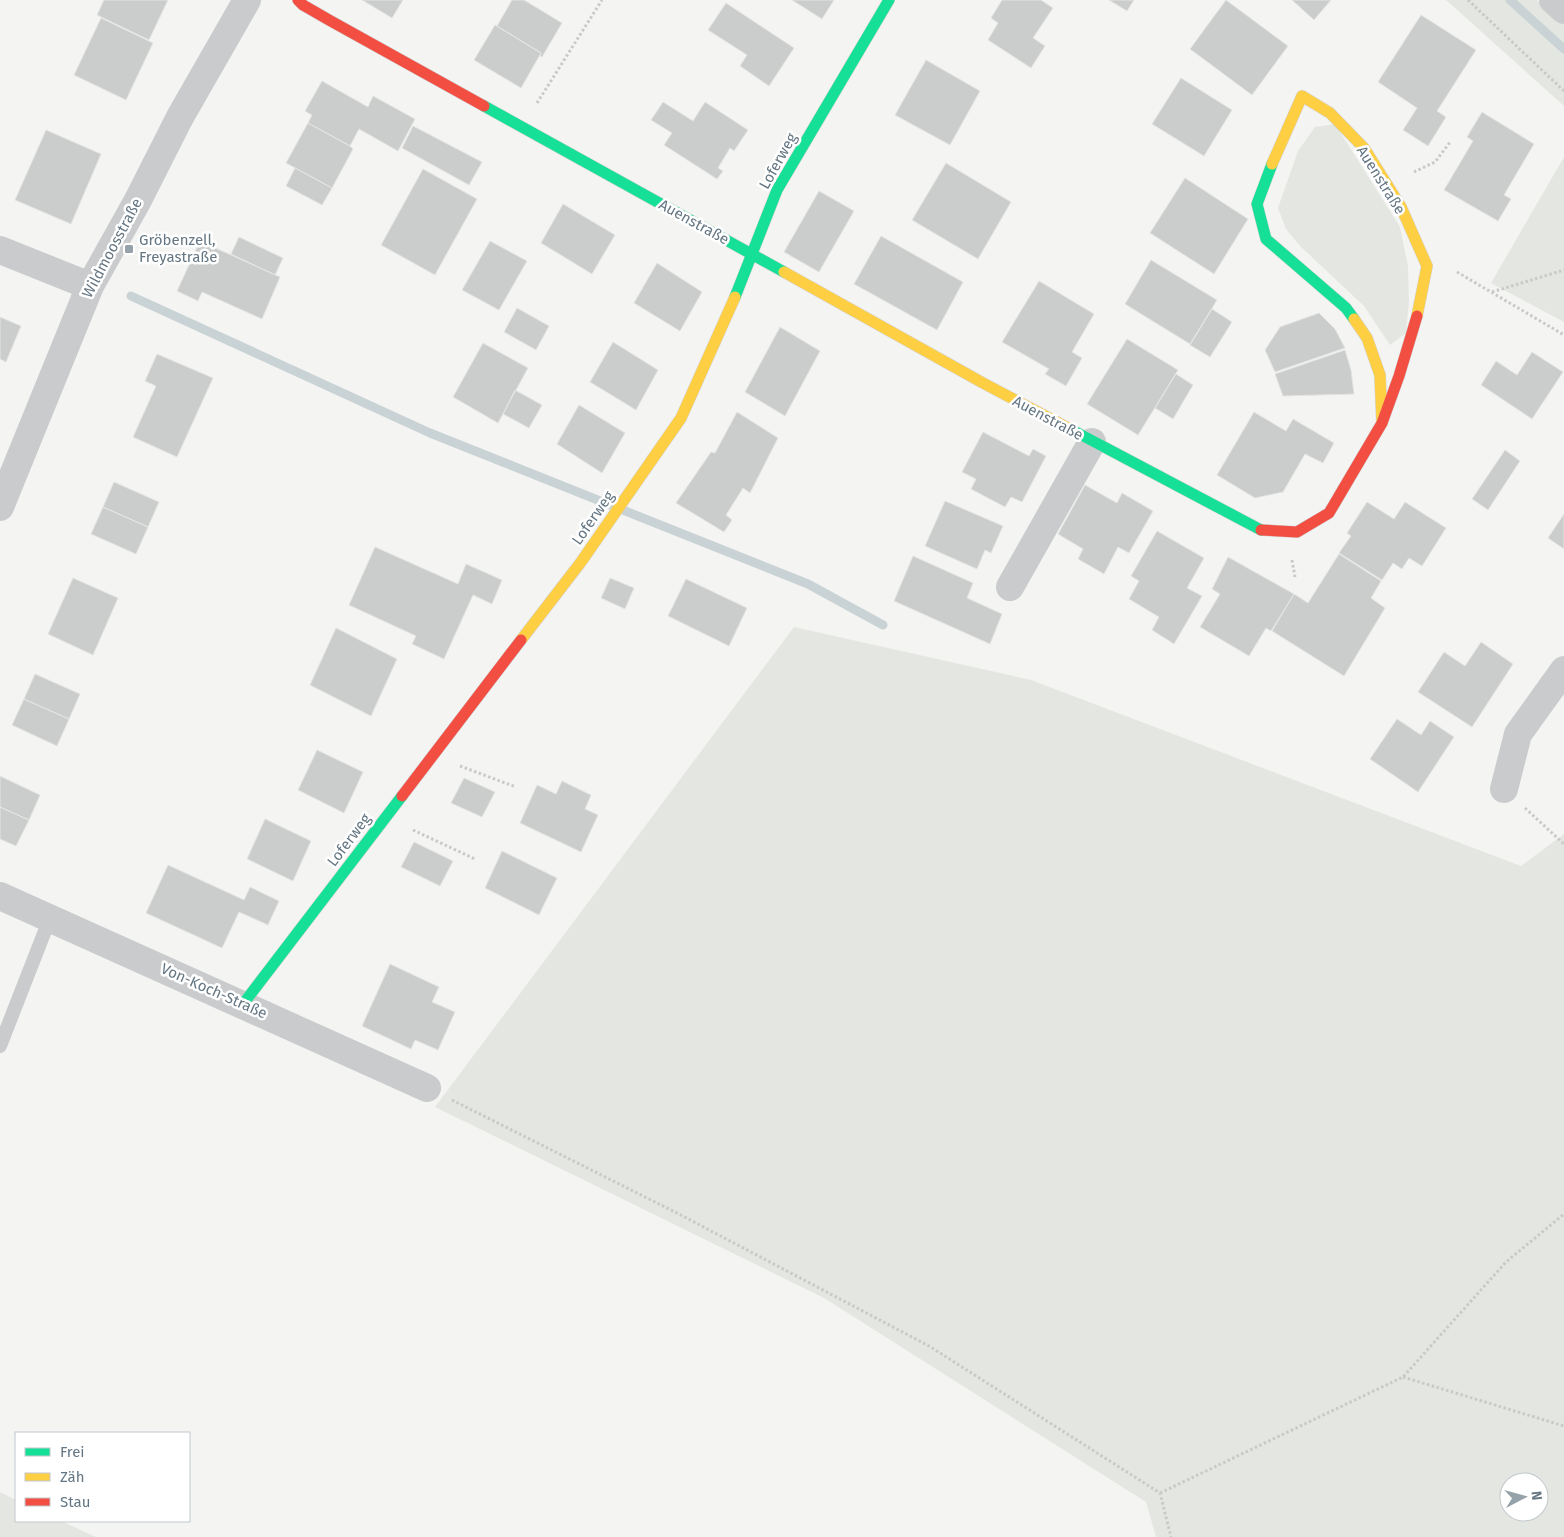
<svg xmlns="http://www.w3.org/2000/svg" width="1564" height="1537" viewBox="0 0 1564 1537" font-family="'Fira Sans',sans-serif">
<rect width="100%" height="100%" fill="#f4f4f3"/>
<!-- green -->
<path fill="#e4e7e1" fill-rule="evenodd" d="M1446 0H1537L1564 25V106Z
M1335 124 1400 227 1408 266 1409 302 1406 333 1390 345 1364 306 1300 246 1286 229 1278 208 1298 151 1315 127Z
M1564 157V322L1491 283Z
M794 627 1031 680 1521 866 1564 834V1537H1156L1146 1502 824 1298 435 1107ZM1509 1482H1539V1512H1509Z
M0 1492 16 1500V1521H61L96 1537H0Z"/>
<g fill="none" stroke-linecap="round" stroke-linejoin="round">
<!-- stream -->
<path stroke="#c9d2d4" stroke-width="9" d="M1510 0 1564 49
M131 296 430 433 808 584 883 625"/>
</g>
<!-- building -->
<path fill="#cbcdcd" stroke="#e4e4e2" d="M104 0H168L149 40 97 15Z
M362 0H403L392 18Z
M512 0H524L562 23 542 57 540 56 541 53 497 26Z
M792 0H834L822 19Z
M1002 0H1041L1053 8 1033 38 1045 46 1031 68 988 40 998 23 991 18Z
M1109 0H1134L1127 11Z
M1226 0 1288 46 1252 95 1190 49Z
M1292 0H1331L1314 20Z
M726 3 794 48 769 86 740 66 747 55 708 30Z
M1421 15 1476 50 1437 111 1446 117 1428 146 1403 130 1417 108 1378 82Z
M101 18 153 43 126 100 74 75Z
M495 25 541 53 521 88 474 60Z
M926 60 980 91 950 145 895 115Z
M1181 78 1232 110 1204 156 1152 124Z
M322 81 368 107 373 96 415 119 398 151 359 129 350 146 308 123 312 115 305 111Z
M663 102 693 121 705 102 748 130 734 151 730 148 718 168 723 171 717 179 664 145 672 133 651 120Z
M1482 112 1534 144 1504 195 1511 199 1498 221 1444 190 1473 141 1467 137Z
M308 123 350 146 353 149 332 188 286 163Z
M413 126 482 162 469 185 402 148Z
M46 130 101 154 71 224 15 200Z
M946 163 1011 202 978 259 912 220Z
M295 168 332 188 322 205 286 186Z
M423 169 477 199 435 275 381 245Z
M1185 178 1248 219 1214 274 1150 233Z
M819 191 854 211 819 272 784 252Z
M563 204 615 235 592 274 541 243Z
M881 236 963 282 937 330 854 284Z
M239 237 283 258 275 275 231 254Z
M200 241 280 277 262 319 202 292 198 301 177 291Z
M490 241 527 261 499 310 462 290Z
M1151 260 1217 300 1190 344 1125 304Z
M657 263 702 292 680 331 634 303Z
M1039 281 1094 314 1072 352 1082 358 1066 386 1045 374 1049 369 1002 342Z
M517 308 549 326 536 350 504 332Z
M1212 309 1232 322 1210 357 1190 345Z
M1319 313 1335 329 1345 348 1275 372 1265 350 1280 327Z
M0 317 21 326 6 362 0 359Z
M780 327 820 351 785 416 745 392Z
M1127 339 1178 370 1138 435 1087 404Z
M613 342 658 370 636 410 590 382Z
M483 343 528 368 498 423 453 397Z
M1345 350 1351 370 1354 394 1283 396 1275 374Z
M1532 352 1563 372 1532 419 1481 385 1496 361 1517 375Z
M157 354 213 378 177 457 133 437 156 386 145 381Z
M1176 374 1193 385 1173 419 1155 408Z
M515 390 542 405 529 428 503 414Z
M579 405 625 433 602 473 557 444Z
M737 412 778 438 750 493 743 488 726 515 732 520 724 532 676 503 711 452 715 453Z
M1254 412 1286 431 1293 419 1334 443 1323 463 1305 454 1283 492 1255 498 1217 475Z
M983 432 1029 456 1033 449 1046 456 1022 502 1011 497 1005 507 971 489 976 479 962 472Z
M1505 450 1520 461 1488 510 1472 499Z
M114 482 159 502 148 527 103 507Z
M1085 485 1117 503 1122 493 1153 511 1129 553 1118 547 1104 574 1078 559 1083 549 1058 534Z
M945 501 1003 526 991 553 985 550 977 569 925 546Z
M1367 502 1394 519 1405 502 1446 528 1422 566 1409 558 1402 569 1393 563 1382 580 1339 553 1351 536 1347 533Z
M103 507 148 527 136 554 91 534Z
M1564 514V549L1548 538Z
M1157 531 1204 558 1187 588 1202 596 1174 644 1152 630 1159 617 1129 599 1139 581 1131 576Z
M375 547 458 584 466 564 502 580 492 604 473 595 444 659 412 644 416 636 349 605Z
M1339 554 1381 581 1371 598 1385 608 1344 676 1272 631 1294 594 1308 603Z
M913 556 973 583 967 598 1002 614 990 644 894 601Z
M1228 557 1294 594 1271 631 1266 628 1249 656 1200 627 1220 594 1212 589Z
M73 578 118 598 93 655 48 634Z
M610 578 634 588 625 609 601 598Z
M686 579 747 608 729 646 668 616Z
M336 628 397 659 371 716 310 685Z
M1481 642 1513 664 1472 727 1418 692 1444 652 1465 666Z
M35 674 80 694 69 719 24 699Z
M24 699 69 719 57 746 12 725Z
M1397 719 1421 735 1430 721 1454 737 1418 792 1370 759Z
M317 750 363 772 344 813 298 790Z
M0 776 40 795 29 820 0 807Z
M464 778 495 792 482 817 451 803Z
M562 781 591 795 585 809 598 815 581 852 520 823 537 785 556 794Z
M0 807 29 820 16 846 0 839Z
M265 819 311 841 293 881 247 859Z
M414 842 453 861 440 886 401 867Z
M502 851 557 878 539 915 485 888Z
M168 865 244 900 250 887 279 901 268 925 239 912 222 948 146 913Z
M390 964 439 987 432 1002 455 1012 438 1050 415 1040 411 1049 362 1026Z"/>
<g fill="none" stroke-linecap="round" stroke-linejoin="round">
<defs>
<path id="fast" d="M484 106 784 272
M1272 164 1257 204 1266 239 1346 308 1354 319
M735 297 777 190 889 0
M1072 430 1261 530
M243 1004 402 796"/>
<path id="slow" d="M1272 164 1302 96 1330 113 1364 148 1401 207 1427 266 1417 316
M784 272 983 383 1072 430
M1354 319 1367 338 1380 375 1382 423
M521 640 581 562 681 418 735 297"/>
<path id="jam" d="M298 0 303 5 329 20 484 106
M1261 530 1297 532 1329 513 1382 423 1399 376 1417 316
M402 796 521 640"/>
</defs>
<!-- fast casing -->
<use href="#fast" stroke="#d1d2d3" stroke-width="12"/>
<!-- slow casing -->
<use href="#slow" stroke="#d1d2d3" stroke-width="12"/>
<!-- jam casing -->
<use href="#jam" stroke="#d1d2d3" stroke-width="12"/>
<!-- path -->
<path stroke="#c8c9c9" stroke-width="3" stroke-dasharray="2.5 2.5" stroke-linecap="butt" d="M1468 0 1564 91
M537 103 602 0
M1414 172 1435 162 1451 141
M1457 272 1564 335
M1492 292 1564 270
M1292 560 1295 577
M460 766 516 787
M1525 808 1564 844
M413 830 475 859
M452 1100 679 1214 929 1346 1160 1493 1171 1537
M1403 1377 1564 1426
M1160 1493 1403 1377 1506 1262 1564 1214"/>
<!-- lane -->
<path stroke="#cacbcc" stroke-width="14" d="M0 1046 50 918"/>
<!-- street -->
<path stroke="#cacbcc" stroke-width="28" d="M1553 0 1564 10
M0 250 90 286
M0 507 90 286 138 200 180 117 247 0
M1010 587 1092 442
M1504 789 1518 734 1564 670
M0 896 427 1088"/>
<!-- fast -->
<use href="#fast" stroke="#16e098" stroke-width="11"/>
<!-- slow -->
<use href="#slow" stroke="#ffcf43" stroke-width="11"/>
<!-- jam -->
<use href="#jam" stroke="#f24e42" stroke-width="11"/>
</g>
<!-- markers -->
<rect fill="#96a2aa" stroke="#fff" stroke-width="2" x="124" y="244" width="10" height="10" rx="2.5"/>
<g text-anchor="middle" stroke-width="5" stroke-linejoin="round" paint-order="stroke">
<!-- street labels -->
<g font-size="15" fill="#647683" stroke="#fff">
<text transform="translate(778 161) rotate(-61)" y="5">Loferweg</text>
<text transform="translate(1381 180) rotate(58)" y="5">Auenstraße</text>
<text transform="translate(694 222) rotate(29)" y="5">Auenstraße</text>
<text transform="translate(112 248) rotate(-62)" y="5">Wildmoosstraße</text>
<text transform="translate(1048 418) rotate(28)" y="5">Auenstraße</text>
<text transform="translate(593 518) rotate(-55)" y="5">Loferweg</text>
<text transform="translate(349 840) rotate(-53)" y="5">Loferweg</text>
<text transform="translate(214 991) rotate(24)" y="5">Von-Koch-Straße</text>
</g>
<!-- poi labels -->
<g font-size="15" fill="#647683" stroke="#fff" text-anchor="start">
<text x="139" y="245">Gröbenzell,<tspan x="139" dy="17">Freyastraße</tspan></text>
</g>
</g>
<!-- legend -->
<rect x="15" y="1432" width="175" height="90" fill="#ffffff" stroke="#c1c8cd"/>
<rect x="25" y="1448" width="25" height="8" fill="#16e098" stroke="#c1c8cd"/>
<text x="60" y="1457" font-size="15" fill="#647683">Frei</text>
<rect x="25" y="1473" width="25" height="8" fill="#ffcf43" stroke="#c1c8cd"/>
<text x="60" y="1482" font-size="15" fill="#647683">Zäh</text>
<rect x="25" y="1498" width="25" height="8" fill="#f24e42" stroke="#c1c8cd"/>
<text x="60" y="1507" font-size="15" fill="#647683">Stau</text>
<!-- north arrow -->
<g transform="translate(1524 1497) rotate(84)"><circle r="24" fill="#ffffff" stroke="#c1c8cd"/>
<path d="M0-4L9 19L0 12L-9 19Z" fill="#96a2aa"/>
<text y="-8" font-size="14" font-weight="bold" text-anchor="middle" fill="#647683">N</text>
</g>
</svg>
